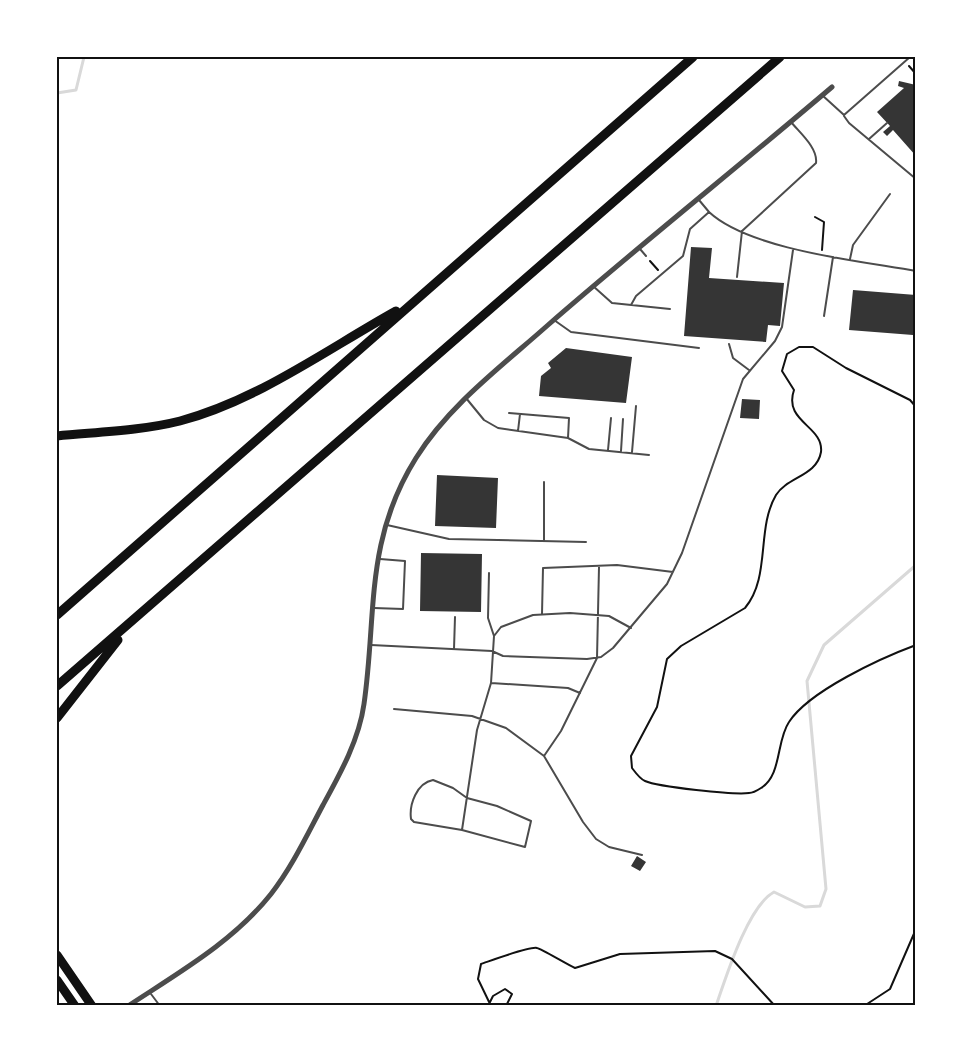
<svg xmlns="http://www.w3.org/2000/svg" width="973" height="1063" viewBox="0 0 973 1063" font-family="'Titillium Web',sans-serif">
<rect width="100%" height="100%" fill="#fff"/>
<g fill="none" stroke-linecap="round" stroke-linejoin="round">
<!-- stream -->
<path stroke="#d9d9d9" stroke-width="3" d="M57 93 76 90 84 57
M716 1006C726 977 748 906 774 892L805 907 820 906 826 889 807 681 824 645 916 565"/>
</g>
<!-- building -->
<path fill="#353535" d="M899 81 916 85V156L893 130 887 136 883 132 890 126 877 112 904 88 898 86Z
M691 247 712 248 709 278 784 283 780 326 768 325 766 342 684 336Z
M853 290 916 295 913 335 849 330Z
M566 348 632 357 626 403 539 396 541 376 551 368 548 363Z
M742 399 760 400 759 419 740 418Z
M437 475 498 478 496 528 435 526Z
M421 553 482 554 481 612 420 611Z
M637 856 646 862 640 871 631 866Z"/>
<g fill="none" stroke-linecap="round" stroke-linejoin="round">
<!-- path -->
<path stroke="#111" stroke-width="2" d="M909 66 916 74
M815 217 824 222 822 250
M650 261 658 270
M916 407 910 400 846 368 813 347H799L787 354 782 371 794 390C783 422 824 426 821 452 817 476 787 477 776 495 756 529 771 577 745 608L681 646 667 659 657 707 631 756 632 768C635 772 640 779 645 781 658 787 734 795 749 793 752 793 758 790 761 788 782 775 776 741 789 722 809 691 881 658 916 645
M488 1006 493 996 505 989 512 994 506 1006
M491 1006 478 979 481 964C490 961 530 946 537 948 540 948 568 965 575 968L620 954 715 951 732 959 775 1006
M864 1006 890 989 916 929"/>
<!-- service -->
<path stroke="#4c4c4c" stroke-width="2" d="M822 95 844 115 910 57
M844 116 849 123 916 179
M869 139 887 123
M709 212C750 250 860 261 916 271
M640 249 646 256
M850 259 853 245 890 194
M737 277 742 231 816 163C818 148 800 133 791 122
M593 286 612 303 670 309
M631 305 636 296 683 256 690 229 709 212 699 200
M824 316 833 257
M554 320 571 332 699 348
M729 344 733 358 749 370
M466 398 484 420 498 428 568 438 589 449 649 455
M509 413 569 418 568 438
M518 431 520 414
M608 450 611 418
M621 451 623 419
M632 452 636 406
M544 482V541
M387 525 449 539 586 542
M489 573 488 618 494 636
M374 608 403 609 405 561 380 559
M542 614 543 568 617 565 673 572
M371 645 492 651 503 656 587 659 601 657 613 648 667 584 682 553 743 379 775 341 782 327 793 250
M454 649 455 617
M491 683 568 688 580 693
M394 709 472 716 506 728 544 756 583 822 596 839 609 847 642 855
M544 756 561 731 597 658 599 567
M433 780 453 788 467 798 497 806 531 821 525 847 462 830 414 822 411 819C409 804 417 783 433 780Z
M462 830 477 730 491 683 494 636 501 627 533 615 570 613 609 616 631 628
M151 994 160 1006"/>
<!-- minor -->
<path stroke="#4c4c4c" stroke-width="5" d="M128 1006C178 973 233 942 271 894 292 867 307 835 323 805 340 774 359 740 364 704 377 614 364 541 416 458 449 405 502 366 548 325 641 244 738 167 832 87"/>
<!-- motorway -->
<path stroke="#111" stroke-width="9" d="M57 436C98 432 140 431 180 421 258 400 326 350 396 311
M57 615 693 57
M57 686 780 57
M57 718 118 640
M57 955 92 1006
M57 980 75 1006"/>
</g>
<!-- border -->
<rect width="973" height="1063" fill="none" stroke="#ffffff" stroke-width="117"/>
<rect x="58" y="58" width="856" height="946" fill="none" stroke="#111" stroke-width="2"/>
</svg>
